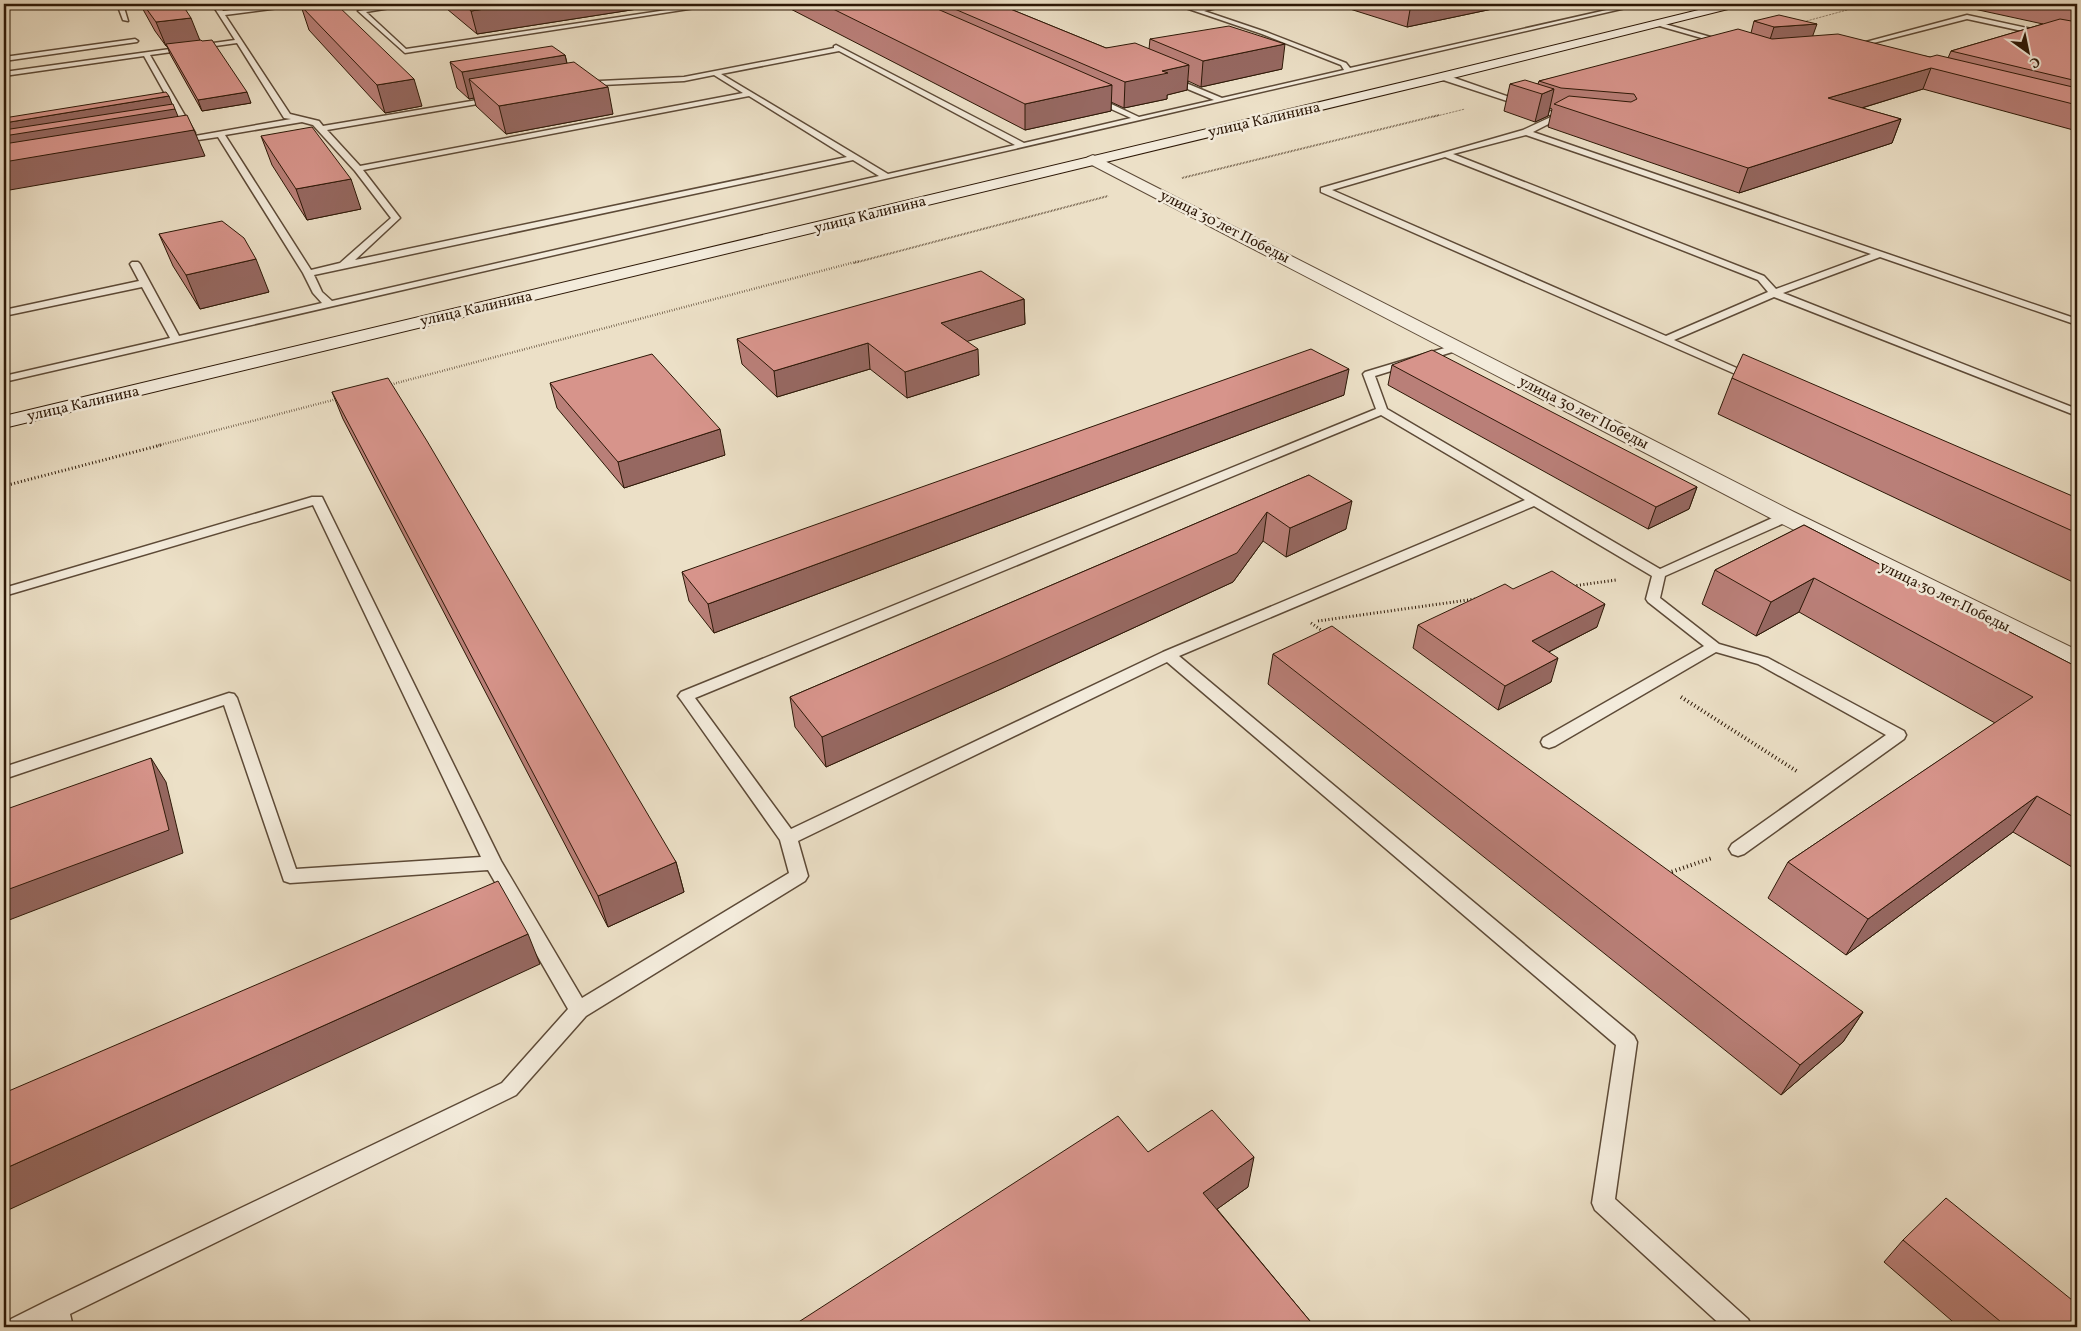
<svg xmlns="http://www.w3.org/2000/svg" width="2081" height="1331" viewBox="0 0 2081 1331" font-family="Vollkorn,serif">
<rect width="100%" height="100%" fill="#ece0c7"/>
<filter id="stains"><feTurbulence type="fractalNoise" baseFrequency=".004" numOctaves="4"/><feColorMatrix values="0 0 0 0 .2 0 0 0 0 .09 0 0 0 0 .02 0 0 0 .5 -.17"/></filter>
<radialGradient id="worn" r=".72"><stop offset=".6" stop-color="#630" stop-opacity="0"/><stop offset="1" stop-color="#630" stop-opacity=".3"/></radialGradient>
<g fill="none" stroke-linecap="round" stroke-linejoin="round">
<defs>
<path id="lane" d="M117 4H123L128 21 123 20Z
M212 4H218L223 11 281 4H297L294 6 225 15 290 114 319 121 323 126 495 97 499 99 495 101 327 130 360 166 743 93 714 75 684 81 582 86H579V82L684 77 834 48V46L836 45 1024 143 1131 118 1089 99 1088 97 1092 95 1139 117 1214 100 1166 80V76H1169L1222 98 1344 70 1341 65 1262 34 1174 4H1182L1197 8 1234 4 1204 11 1266 32 1346 63 1350 68 1633 4H1643L4 382V376L170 338 142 287 4 316V310L139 281 130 264 132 262H138L140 264 179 336 322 303 313 293 303 273 218 137 178 143 174 141 178 139 291 119 284 118 237 43 150 55 195 133 191 135 187 133 144 56 4 76V72L235 40ZM839 51 1015 145 888 174 721 74ZM749 96 847 157 355 260 400 218 363 170ZM302 122 313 125 355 171 391 218 340 263 311 270 225 135ZM853 160 879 176 332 301 322 292 314 275Z
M400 4H414L366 12 406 49 707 4H721L405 53 358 11Z
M1967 15 2077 39V43L1967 19 1850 49 1847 47Z
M1658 22 1728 42 1729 43 1726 45 1656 25 1655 24Z
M135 39 138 41 137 42 4 61V57Z
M1440 75H1446L1564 116 1533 132 2077 319V325L1880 257 1783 293 2077 409V416L1774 297 1674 340 1759 378 1753 381 1749 380 1321 192V188L1523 130 1553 116 1440 79ZM1526 135 1871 254 1776 289 1764 276 1453 154ZM1445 157 1758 280 1768 292 1666 336 1332 190Z
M1458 344 1462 345 1463 347 1462 349 1375 376 1387 409 1660 569 1781 514H1791L1793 517 1791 520 1665 576 1660 598 1719 644 1768 658 1904 731 1906 735 1904 739 1744 854 1738 856 1732 854 1729 849 1732 844 1886 735 1758 664 1716 652 1555 746 1549 748 1543 746 1541 742 1543 738 1704 646 1648 602 1646 599 1652 576 1534 506 1179 656 1634 1036 1637 1042 1615 1199 1748 1319 1752 1327H1723L1595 1210 1592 1203 1616 1045 1167 662 798 841 808 876 805 881 586 1016 516 1095 70 1314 73 1327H49V1325L44 1327H7L11 1319 49 1300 502 1083 568 1009 488 870 290 883 284 881 224 705 4 779V767L229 693 234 694 237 698 296 869 481 857 313 505 4 596V588L312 497H322L501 861 582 998 789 873 780 840 681 700 678 696 681 692 1376 409 1363 374 1365 372ZM1381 415 1525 500 1163 652 791 829 695 698Z"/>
<path id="street" d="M1093 155 1794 512 2077 650V670L2067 667 1778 522 1088 163 1085 160 1088 157Z"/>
<path id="secondary" d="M1723 4H1742L1740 6 1433 83 4 428V416L1433 75Z"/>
</defs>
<!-- lane casing -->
<use href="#lane" stroke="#5d4a37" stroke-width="3"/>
<!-- street casing -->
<use href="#street" stroke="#5d4a37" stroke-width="2"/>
<!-- secondary casing -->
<use href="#secondary" stroke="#2d1807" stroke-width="2"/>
<!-- path-far4 -->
<path stroke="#2d1807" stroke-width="1" stroke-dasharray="0.5 1" stroke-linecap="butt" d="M1803 22 1869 4
M1433 117 1465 109"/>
<!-- path-far3 -->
<path stroke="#2d1807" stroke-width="2" stroke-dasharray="0.5 1" stroke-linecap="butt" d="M1182 178 1439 115
M854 263 1108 196"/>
<!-- path-far2 -->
<path stroke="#2d1807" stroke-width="2.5" stroke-dasharray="0.5 2" stroke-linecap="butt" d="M389 385 859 261
M156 446 337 399"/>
<!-- path-far1 -->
<path stroke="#2d1807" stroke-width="3" stroke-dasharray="1 2.5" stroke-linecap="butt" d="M4 486 161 445
M1573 586 1616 580
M1318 621 1475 599
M1311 623 1324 632"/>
<!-- path -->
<path stroke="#2d1807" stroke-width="4" stroke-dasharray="1 3" stroke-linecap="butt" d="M1681 697 1798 772
M1668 873 1712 858"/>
<!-- lane -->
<use href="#lane" fill="#f3ebdb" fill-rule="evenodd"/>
<!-- street -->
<use href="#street" fill="#f3ebdb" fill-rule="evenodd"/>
<!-- secondary -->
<use href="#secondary" fill="#f3ebdb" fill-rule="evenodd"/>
</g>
<!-- wall -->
<path fill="#b97f78" stroke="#2d1807" d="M140 4H182L199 40 251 103 202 111 170 54 167 46H166L155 31Z
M441 4H696L667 8 663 5 477 34Z
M781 4H998L1106 48 1149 49 1150 39 1282 69 1201 87 1188 81 1187 90 1167 95V99L1124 108 1111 102V111L1025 130Z
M1334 4H1516L1407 27Z
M1951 4H2077V131L1923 89 1862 108 1901 119 1892 143 1739 193 1548 127 1552 109 1550 108 1548 116 1535 122 1504 111 1510 84H1538L1539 81 1751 33 1754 21 1812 36 1930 57 1948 58 1951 51 2043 24Z
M301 6 422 106 385 113 309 30Z
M565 55 567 63 613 114 506 134 476 106 474 98 469 99 457 88 450 62Z
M261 136 361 209 307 220 272 165Z
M159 234 269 292 200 309 173 266Z
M1024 299 1025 324 967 341 979 375 907 398 870 369 777 397 742 364 737 339Z
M1392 365 1697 487 1689 509 1648 529 1388 385Z
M1732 378 2077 498V584L1718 414Z
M550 383 725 455 624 488 557 408Z
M332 392 676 862 684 892 608 927 343 419Z
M1344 395 714 633 689 601 682 572Z
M1309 475 1346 529 1286 557 1263 541 1233 582 1001 689 826 767 795 727 790 697Z
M1804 525 2077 667V870L2013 832 1846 955 1768 898 1788 862 1995 723 1799 612 1756 636 1702 604 1715 570Z
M1418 625 1597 627 1549 652 1551 682 1498 710 1413 648Z
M1273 654 1863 1012 1843 1042 1781 1095 1268 684Z
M1148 1152 1248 1187 1217 1209 1315 1327H798L797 1323Z
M1903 1240 2077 1327H1959L1884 1262Z"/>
<!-- shaded-wall -->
<path fill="#966861" stroke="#2d1807" d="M519 4H662L663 5 477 34 471 11Z
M667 4H696L667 8Z
M1411 4H1516L1407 27Z
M191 18 201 43 166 46 156 22Z
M1817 24 1808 49 1766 52 1774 27Z
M1285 44 1282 69 1201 87 1203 61Z
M565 55 571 82 469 79 474 98 469 99 462 72Z
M1189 65 1187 90 1167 95V99L1124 108 1125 82 1162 71Z
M1931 68 1923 89 1819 121 1828 98Z
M414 79 422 106 385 113 377 85Z
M1112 85 1111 111 1025 130V104Z
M608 87 613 114 506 134 499 106Z
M1554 89 1548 116 1535 122 1542 94Z
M247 92 251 103 202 111 198 100Z
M169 96 174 109H175L184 131 194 130 205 156 4 191V123Z
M1901 119 1892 143 1739 193 1748 168Z
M351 179 361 209 307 220 296 189Z
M256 259 269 292 200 309 186 275Z
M1024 299 1025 324 942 349 941 323Z
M868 343 870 369 777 397 774 371Z
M978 349 979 375 907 398 905 372Z
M1349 369 1344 395 714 633 708 604Z
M720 429 725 455 624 488 618 462Z
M1697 487 1689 509 1648 529 1656 507Z
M1352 501 1346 529 1286 557 1290 528Z
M1267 512 1263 541 1233 582 1001 689 826 767 822 737Z
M1814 578 1799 612 1756 636 1771 602Z
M1605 604 1597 627 1525 664 1532 641Z
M1558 658 1551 682 1498 710 1505 686Z
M151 758 166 782 183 853 4 922V891Z
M2037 796 2013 832 1846 955 1868 919Z
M676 862 684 892 608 927 598 896Z
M528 934 540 964 4 1212V1169Z
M1863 1012 1843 1042 1781 1095 1800 1065Z
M1254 1157 1248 1187 1199 1222 1203 1193Z
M1169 1323 1168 1327H1162Z"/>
<!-- building -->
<path fill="#d7948b" stroke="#2d1807" d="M143 4H182L191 18 156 22Z
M303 4H336L414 79 377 85 301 6Z
M463 4H519L471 11Z
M823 4H926L1112 85 1025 104Z
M943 4H998L1106 48 1135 43 1189 65 1162 71 1168 73 1125 82Z
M2050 4H2077V9Z
M1779 15 1817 24 1774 27 1754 21Z
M2060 19 2077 22V81L1951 51Z
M1229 26 1285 44 1203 61 1150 39Z
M1738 29 1772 39 1838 34 1930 57 1937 55 2077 88V105L1931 68 1828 98 1901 119 1748 168 1554 104 1569 96 1631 102 1637 99 1634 94 1561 88 1539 81Z
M201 40 202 41 212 40 247 92 198 100 166 44Z
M552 46 565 55 462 72 450 62Z
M574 62 608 87 499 106 469 79Z
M1525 80 1554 89 1542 94 1510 84Z
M166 92 169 96 4 123V118Z
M173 104 175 109 4 136V130Z
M187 115 194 130 4 162V144Z
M312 127 351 179 296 189 261 136Z
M222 221 244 238 256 259 186 275 159 234Z
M981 271 1024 299 941 323 978 349 905 372 868 343 774 371 737 339Z
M1311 349 1349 369 708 604 682 572Z
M1432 350 1697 487 1656 507 1392 365Z
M652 354 720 429 618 462 550 383Z
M1743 354 2077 498V533L1732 378Z
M388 378 427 441 676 862 598 896 332 392Z
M1309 475 1352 501 1290 528 1267 512 1237 553 1001 659 822 737 790 697Z
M1804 525 2077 667V819L2037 796 1868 919 1788 862 2033 697 1814 578 1771 602 1715 570Z
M1552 571 1605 604 1532 641 1558 658 1505 686 1418 625 1505 584 1513 589Z
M1332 626 1863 1012 1800 1065 1273 654Z
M151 758 169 830 4 891V810Z
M498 881 528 934 4 1169V1093Z
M1212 1110 1254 1157 1203 1193 1315 1327H1172L1169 1323 1162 1327H799L797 1323 1118 1116 1148 1152Z
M1946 1198 2077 1304V1327H2007L1903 1240Z"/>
<g text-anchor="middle" stroke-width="5" stroke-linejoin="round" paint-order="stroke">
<!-- far-street labels -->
<g font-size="15" fill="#2d1807" stroke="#f3ebdb">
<text transform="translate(1264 119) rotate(-13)" y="5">улица Калинина</text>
<text transform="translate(870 214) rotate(-14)" y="5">улица Калинина</text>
<text transform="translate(1225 226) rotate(27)" y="5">улица 30 лет Победы</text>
<text transform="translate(476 308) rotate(-13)" y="5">улица Калинина</text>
<text transform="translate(83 403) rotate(-13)" y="5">улица Калинина</text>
<text transform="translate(1584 412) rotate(27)" y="5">улица 30 лет Победы</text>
<text transform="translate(1945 596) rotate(26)" y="5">улица 30 лет Победы</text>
</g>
</g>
<!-- margin -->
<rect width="2081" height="1331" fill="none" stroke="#ece0c7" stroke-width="20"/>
<rect x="5" y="5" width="2071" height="1321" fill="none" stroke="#2d1807" stroke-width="2.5"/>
<rect x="10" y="10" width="2061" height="1311" fill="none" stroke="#2d1807"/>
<!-- north arrow -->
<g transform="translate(2028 52) rotate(147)" stroke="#f3ebdb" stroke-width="4" paint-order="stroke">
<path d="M0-4L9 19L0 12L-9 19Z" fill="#2d1807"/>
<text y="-8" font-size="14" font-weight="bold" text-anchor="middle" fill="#2d1807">С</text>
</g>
<rect width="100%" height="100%" filter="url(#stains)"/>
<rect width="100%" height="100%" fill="url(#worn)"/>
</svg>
